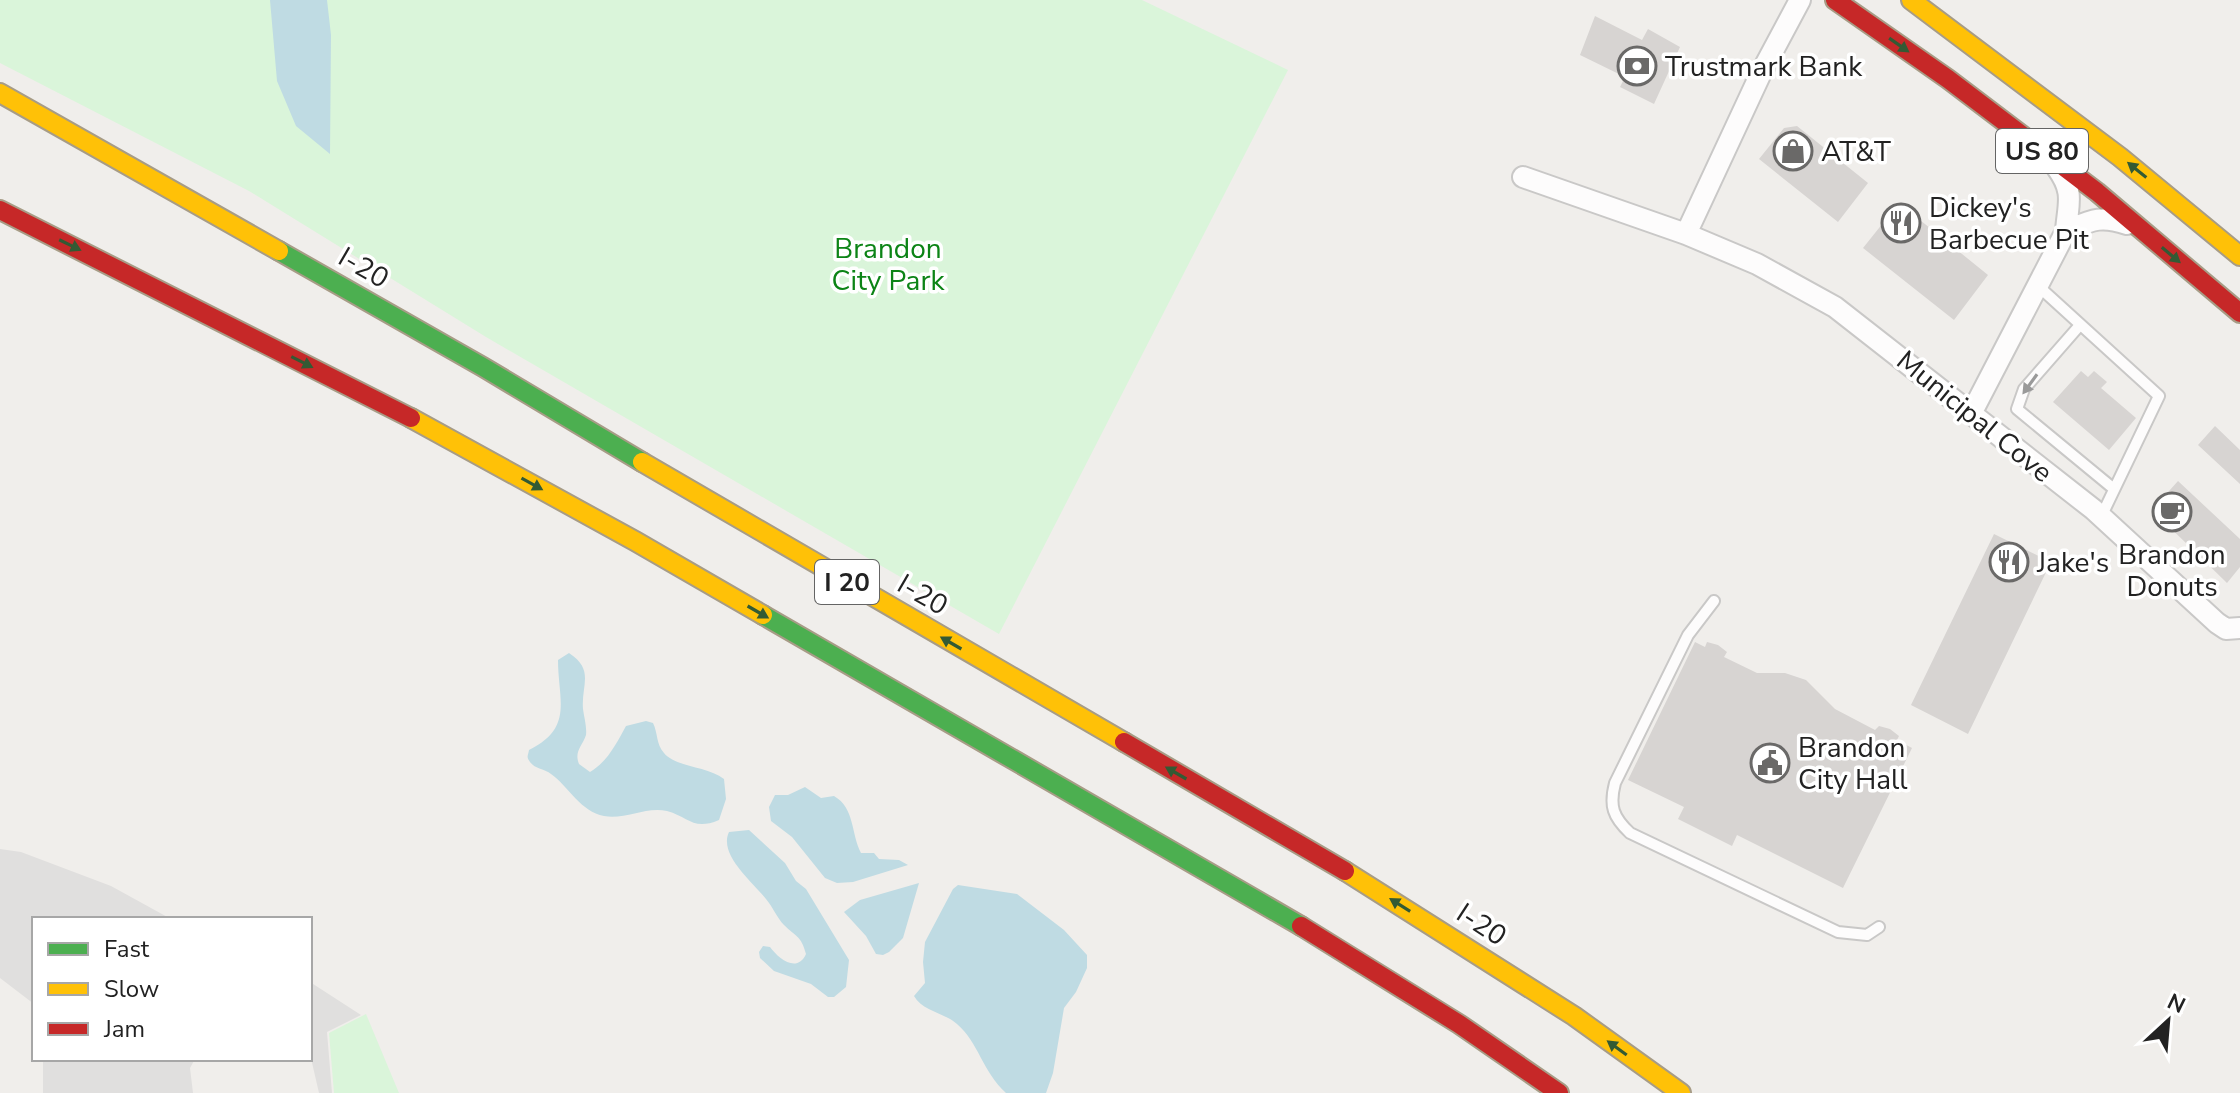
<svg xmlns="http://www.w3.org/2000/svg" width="2240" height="1093" viewBox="0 0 2240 1093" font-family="'Nunito Sans',sans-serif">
<rect width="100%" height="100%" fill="#f0eeeb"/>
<!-- park -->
<path fill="#daf5da" d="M0 0H1142L1288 70 999 634 486 337 249 191 0 63Z
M366 1014 399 1093H334L329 1033Z"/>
<!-- parking -->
<path fill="#e0dfde" d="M0 849 21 852 111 886 171 919H34V1004L0 978Z
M310 982 361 1015 327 1032 332 1093H319L310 1054Z
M43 1059H195L190 1068 193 1093H43Z"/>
<!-- water -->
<path fill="#bfdbe3" d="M270 0H327L331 35 330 154 296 126 277 81Z
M569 653C595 670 581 685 583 709 584 717 587 727 586 735 582 747 574 751 579 764L590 772C608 761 616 744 626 726L646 721 653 723C658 733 656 744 664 753 675 767 707 766 724 779L726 799 719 820C693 831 689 817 667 811 646 806 625 820 604 816 581 812 569 787 551 774 545 769 535 769 530 762 526 757 528 756 529 750 574 728 558 700 558 660Z
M805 787 821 798 834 796C855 808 851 834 861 853H874L879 859 899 860 908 865 853 882 837 883 825 878 792 837 771 821 769 807 775 795H788Z
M749 830 785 863 796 881 806 889 849 960 846 987 834 997H828L811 984 774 971 760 958 759 952 763 946 770 947C778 958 797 974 806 954 801 935 796 937 784 925 777 918 773 907 766 899 754 883 718 855 729 832Z
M919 883 903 938 889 952 883 955 876 954 866 936 844 912 860 900Z
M958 885 1017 894 1064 930 1087 955V968L1076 992 1064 1008 1053 1073 1046 1093H1006C982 1071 979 1043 957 1024 945 1013 922 1011 914 996L925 983 923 962 925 942 953 889Z"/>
<!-- building -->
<path fill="#d7d4d2" d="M1595 16 1642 40 1648 29 1680 47 1654 104 1620 87 1625 77 1580 55Z
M1797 126 1868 183 1838 222 1759 159 1784 128Z
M1899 203 1988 275 1954 320 1863 248Z
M2081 371 2088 377 2094 371 2107 382 2101 388 2136 418 2109 450 2053 402Z
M2215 426 2240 450V484L2198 445Z
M2178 481 2240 539V567L2227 583 2152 510Z
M1994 534 2051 562 1968 734 1911 705Z
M1695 642 1705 647 1707 642 1718 645 1727 652 1724 657 1757 673H1785L1806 680 1835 709 1875 730 1879 726 1890 729 1899 736 1897 740 1912 748 1843 888 1737 835 1732 846 1678 819 1684 807 1628 780Z"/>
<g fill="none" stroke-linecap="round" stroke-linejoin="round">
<defs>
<path id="lane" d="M2037 285 2159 396 2101 517
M2080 325 2024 389 2017 409 2114 489
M1714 601 1688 635 1615 783C1609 806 1613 817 1630 833L1838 932 1867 935 1879 927"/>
<path id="street" d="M2057 168C2075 193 2068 203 2066 231 2092 220 2100 215 2127 224
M1523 177 1686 234 1757 264 1835 307 2093 509 2217 623 2226 629 2240 628
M1686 234 1761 73 1800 0
M1972 412 2066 231"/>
<path id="fast" d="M279 251 483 367 642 462
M763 615 1301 926"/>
<path id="slow" d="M1911 0 2120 157 2240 256
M0 93 279 251
M411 418 635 541 763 615
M642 462 1124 742
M1345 871 1574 1016 1681 1093"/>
<path id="jam" d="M1835 0 1948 79 2097 192 2240 313
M0 210 411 418
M1124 742 1345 871
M1301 926 1459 1024 1559 1093"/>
</defs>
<!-- lane casing -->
<use href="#lane" stroke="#c9c8c7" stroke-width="14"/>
<!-- street casing -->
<use href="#street" stroke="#c9c8c7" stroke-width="24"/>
<!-- fast casing -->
<use href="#fast" stroke="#a79c86" stroke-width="22"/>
<!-- slow casing -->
<use href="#slow" stroke="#a79c86" stroke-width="22"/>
<!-- jam casing -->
<use href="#jam" stroke="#a79c86" stroke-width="22"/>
<!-- lane -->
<use href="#lane" stroke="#fdfcfc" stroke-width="10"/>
<!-- street -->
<use href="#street" stroke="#fdfcfc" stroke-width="20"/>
<!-- fast -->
<use href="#fast" stroke="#4caf50" stroke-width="18"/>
<!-- slow -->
<use href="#slow" stroke="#ffc107" stroke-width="18"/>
<!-- jam -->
<use href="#jam" stroke="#c62828" stroke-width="18"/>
</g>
<!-- one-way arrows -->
<defs><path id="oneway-solid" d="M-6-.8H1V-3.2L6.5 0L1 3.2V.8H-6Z" transform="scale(2)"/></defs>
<g fill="#335a34">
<use href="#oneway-solid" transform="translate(1899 45) rotate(35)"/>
<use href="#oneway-solid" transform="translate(2137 170) rotate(-141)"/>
<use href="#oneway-solid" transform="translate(70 245) rotate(26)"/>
<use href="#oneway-solid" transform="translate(2171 255) rotate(40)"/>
<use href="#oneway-solid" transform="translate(302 362) rotate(27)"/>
<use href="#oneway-solid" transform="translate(532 484) rotate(29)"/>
<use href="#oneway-solid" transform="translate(758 612) rotate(30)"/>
<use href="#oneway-solid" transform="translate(951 643) rotate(-150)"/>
<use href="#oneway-solid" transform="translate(1176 773) rotate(-150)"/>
<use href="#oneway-solid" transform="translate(1400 905) rotate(-148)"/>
<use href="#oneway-solid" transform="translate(1617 1048) rotate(-144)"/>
</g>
<use fill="#9a9a9a" href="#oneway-solid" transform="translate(2030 384) rotate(126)"/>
<!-- icons -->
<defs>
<symbol id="bank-ring" viewBox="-11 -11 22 22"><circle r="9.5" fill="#fff" stroke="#6a6968" stroke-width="1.5"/><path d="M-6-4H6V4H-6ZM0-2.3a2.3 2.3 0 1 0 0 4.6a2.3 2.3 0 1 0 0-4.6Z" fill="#6a6968"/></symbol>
<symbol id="shop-ring" viewBox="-11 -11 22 22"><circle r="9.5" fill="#fff" stroke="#6a6968" stroke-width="1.5"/><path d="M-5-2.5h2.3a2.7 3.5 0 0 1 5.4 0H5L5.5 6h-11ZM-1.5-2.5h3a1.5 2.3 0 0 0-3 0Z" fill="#6a6968"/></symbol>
<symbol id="restaurant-ring" viewBox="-11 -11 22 22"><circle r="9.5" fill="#fff" stroke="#6a6968" stroke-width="1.5"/><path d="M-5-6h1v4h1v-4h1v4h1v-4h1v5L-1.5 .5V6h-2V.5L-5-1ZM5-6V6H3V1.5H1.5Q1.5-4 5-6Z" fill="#6a6968"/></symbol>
<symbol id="cafe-ring" viewBox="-11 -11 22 22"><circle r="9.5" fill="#fff" stroke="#6a6968" stroke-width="1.5"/><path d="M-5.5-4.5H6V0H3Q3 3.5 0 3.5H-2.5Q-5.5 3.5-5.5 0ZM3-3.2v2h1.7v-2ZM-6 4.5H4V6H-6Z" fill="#6a6968"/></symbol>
<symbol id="civic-ring" viewBox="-11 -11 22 22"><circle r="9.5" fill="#fff" stroke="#6a6968" stroke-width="1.5"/><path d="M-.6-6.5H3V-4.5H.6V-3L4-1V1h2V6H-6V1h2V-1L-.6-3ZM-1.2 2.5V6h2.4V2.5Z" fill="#6a6968"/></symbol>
</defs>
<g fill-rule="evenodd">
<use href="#bank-ring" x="1615" y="44" width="44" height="44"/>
<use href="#shop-ring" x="1771" y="129" width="44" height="44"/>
<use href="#restaurant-ring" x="1879" y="201" width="44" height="44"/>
<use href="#cafe-ring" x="2150" y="490" width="44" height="44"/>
<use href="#restaurant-ring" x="1987" y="540" width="44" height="44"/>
<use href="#civic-ring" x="1748" y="741" width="44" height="44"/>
</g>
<g text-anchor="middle" stroke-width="7" stroke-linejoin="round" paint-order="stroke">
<!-- shield labels -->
<g fill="#fff" stroke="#646464" stroke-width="2">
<rect x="1996" y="129" width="92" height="44" rx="6"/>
<rect x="815" y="560" width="64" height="44" rx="6"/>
</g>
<g font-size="26" font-weight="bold" fill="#222">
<text x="2042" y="160">US 80</text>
<text x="847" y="591">I 20</text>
</g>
<!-- poi labels -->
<g font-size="28" fill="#222" stroke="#fff" text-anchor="start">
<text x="1665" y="76">Trustmark Bank</text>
<text x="1821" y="161">AT&amp;T</text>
<text x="1929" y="217">Dickey's<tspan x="1929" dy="32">Barbecue Pit</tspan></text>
<text x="2172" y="564" text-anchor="middle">Brandon<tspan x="2172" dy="32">Donuts</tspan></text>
<text x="2037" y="572">Jake's</text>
<text x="1798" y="757">Brandon<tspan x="1798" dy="32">City Hall</tspan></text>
</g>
<!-- park labels -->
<g font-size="28" fill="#0c8416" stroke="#fff">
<text x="888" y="258">Brandon<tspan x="888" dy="32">City Park</tspan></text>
</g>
<!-- street labels -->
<g font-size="28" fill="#222" stroke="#fff">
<text transform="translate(364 267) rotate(30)" y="10">I-20</text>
<text transform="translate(1975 416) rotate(39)" y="10">Municipal Cove</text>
<text transform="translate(923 594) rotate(30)" y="10">I-20</text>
<text transform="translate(1482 924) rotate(33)" y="10">I-20</text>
</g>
</g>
<!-- legend -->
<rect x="32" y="917" width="280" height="144" fill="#ffffff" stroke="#a7a7a7" stroke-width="2"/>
<rect x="48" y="943" width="40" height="12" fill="#4caf50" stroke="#a7a7a7" stroke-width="2"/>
<text x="104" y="957" font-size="24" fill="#222222">Fast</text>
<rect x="48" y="983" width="40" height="12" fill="#ffc107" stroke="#a7a7a7" stroke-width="2"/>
<text x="104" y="997" font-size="24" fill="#222222">Slow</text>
<rect x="48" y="1023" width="40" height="12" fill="#c62828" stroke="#a7a7a7" stroke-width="2"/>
<text x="104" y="1037" font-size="24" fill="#222222">Jam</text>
<!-- north arrow -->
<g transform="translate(2168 1021) rotate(26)" stroke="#ffffff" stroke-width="6" paint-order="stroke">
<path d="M0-6L14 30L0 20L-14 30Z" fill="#222222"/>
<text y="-12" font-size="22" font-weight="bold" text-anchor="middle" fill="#222222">N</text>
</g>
</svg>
